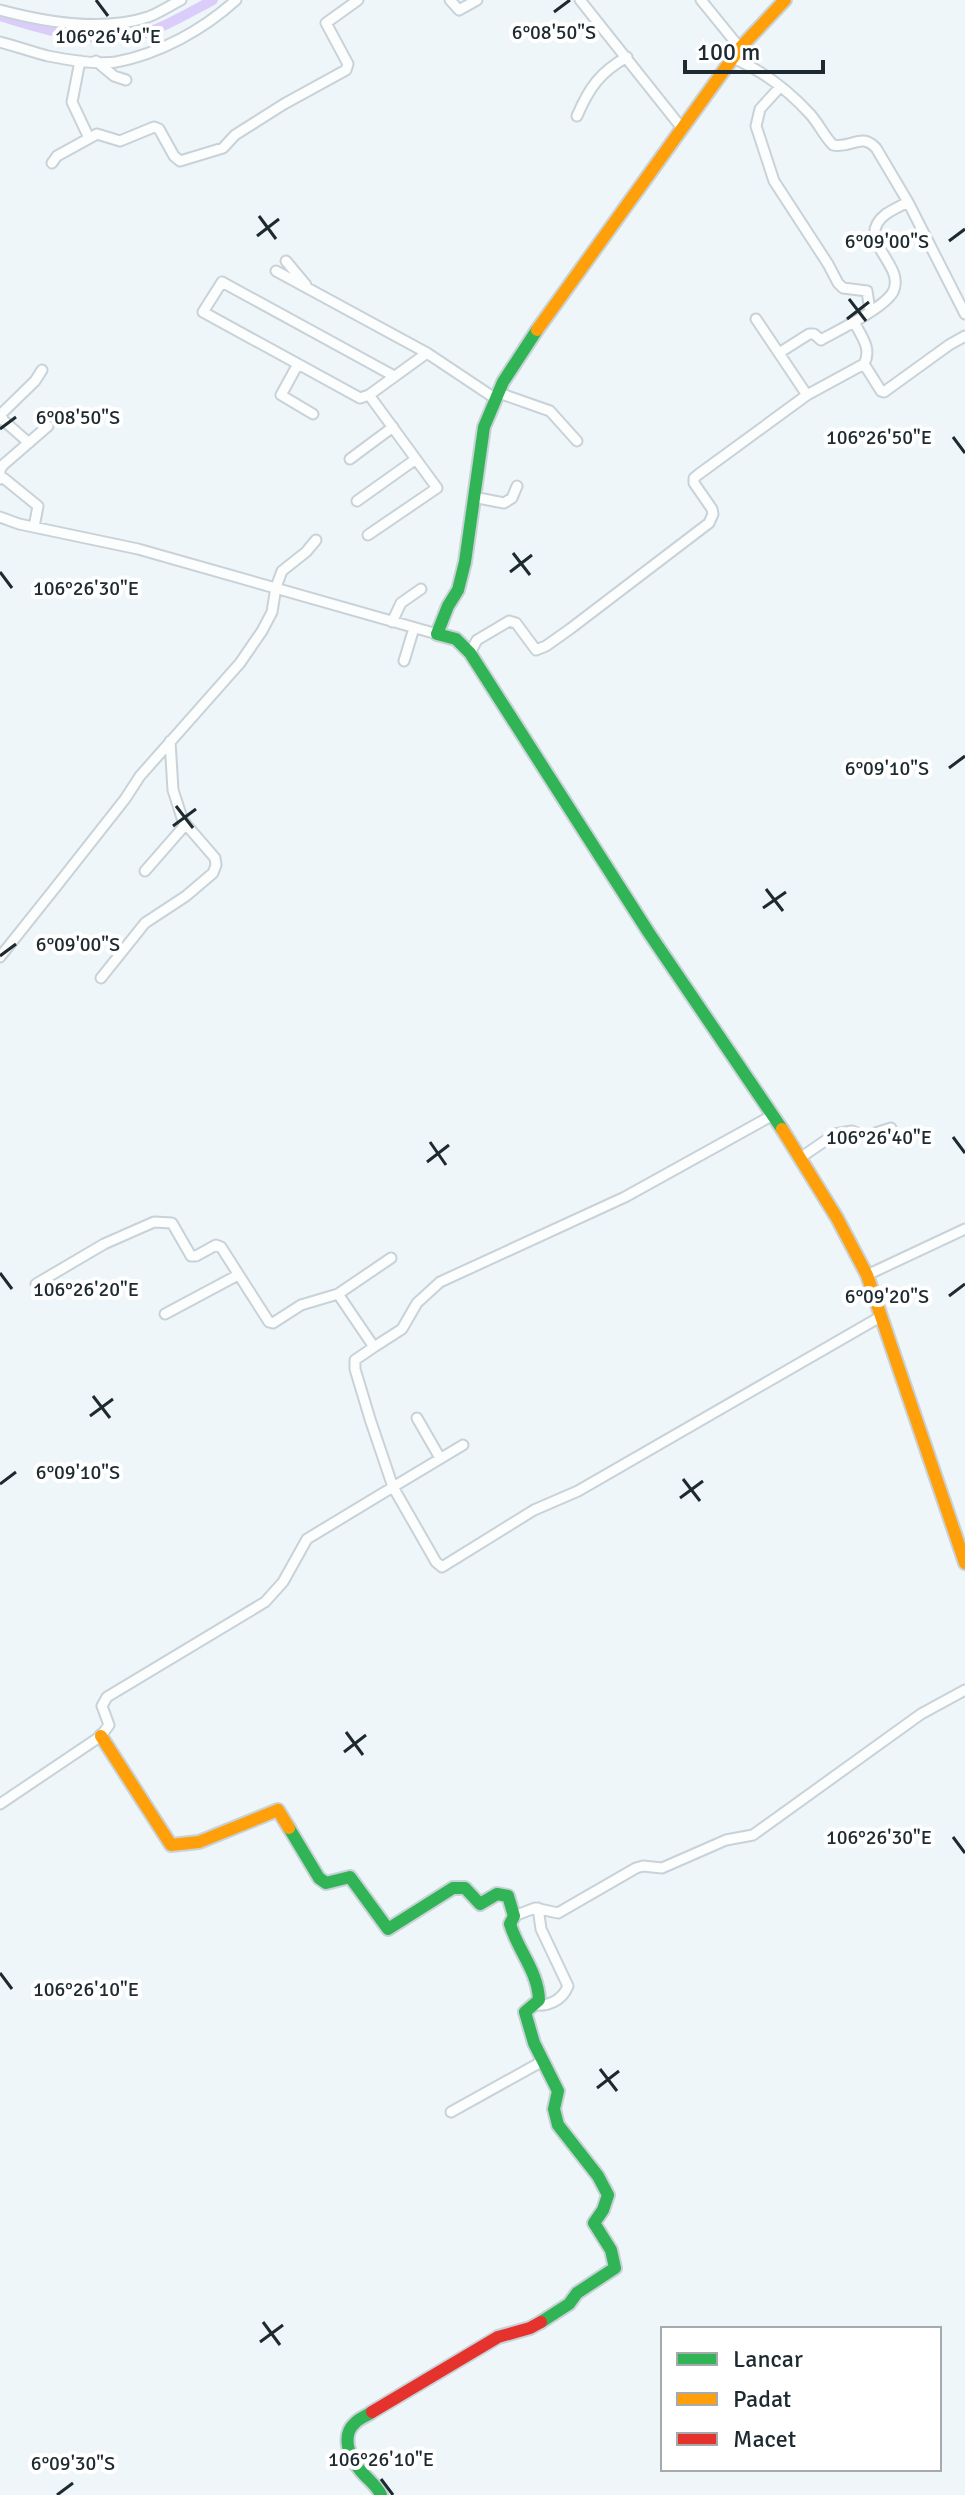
<svg xmlns="http://www.w3.org/2000/svg" width="965" height="2495" viewBox="0 0 965 2495" font-family="Signika,sans-serif">
<rect width="100%" height="100%" fill="#eef6fa"/>
<g fill="none" stroke-linecap="round" stroke-linejoin="round">
<!-- canal -->
<path stroke="#dacdf9" stroke-width="10" d="M0 16C41 29 91 44 134 36 157 32 192 11 213 0"/>
<defs>
<path id="street" d="M450 0 459 10 477 0
M580 0 681 127
M701 0 740 48
M0 10C45 22 103 32 148 17 159 13 171 5 181 0
M0 42C16 46 32 52 48 56 68 60 95 65 116 62 159 54 203 30 236 0
M733 58C763 71 789 91 810 114 819 124 824 136 833 145 852 149 861 132 876 148L908 202C900 206 892 210 886 214 852 240 907 264 893 292 884 308 837 331 821 340L814 334H809L779 353
M80 61 72 102 89 138
M96 61 114 76 126 80
M780 87 760 109 756 126 774 181 828 264 838 283 843 288 867 291 870 311
M577 116C589 88 600 72 627 57
M52 163 57 156 97 134 120 141 154 127 159 129 174 156 180 161 223 148 235 135 284 104 346 70 348 64 326 23 358 0
M908 202 965 314
M286 261 306 285
M276 271 427 353 496 399
M756 319 807 395
M854 322C862 337 872 349 864 364L881 391 884 392 949 345 965 336
M298 364 281 395 313 414
M394 376 222 282 203 312 360 398 369 395 427 353
M499 393 550 411 577 441
M29 443 3 420 1 414 35 381 42 370
M350 459 393 427
M1 476 38 506 34 527
M0 479V470L3 465 48 426
M473 497 504 503 512 498 517 486
M357 501 416 459
M0 517 19 524 138 549 437 634
M368 535 437 488 369 395
M392 622 401 603 421 589
M470 653 477 640 509 621 516 623 536 650 546 646 570 629 709 523 713 514 712 509 694 483V478L699 474 807 395 864 364
M404 661 414 628
M145 871 186 824
M0 957 55 888 125 799 140 776 240 663 262 631 272 612 276 587 282 571 306 552 316 540
M101 978 145 923 186 896 213 873 216 865 215 858 183 821 173 790 170 741
M800 1158 835 1134 852 1131 866 1136 891 1128
M867 1275 965 1229
M36 1284 104 1244 154 1222 172 1223 191 1256H196L216 1245 221 1247 269 1322 273 1323 301 1305 338 1294 374 1347 402 1329 417 1303 440 1282 625 1197 773 1115
M338 1294 391 1258
M165 1314 238 1275
M374 1347 355 1360V1369L370 1419 393 1487 463 1445
M417 1418 440 1458
M0 1804 101 1736 109 1725 102 1706 107 1697 265 1602 283 1582 307 1539 393 1487 436 1562 442 1567 534 1510 578 1491 880 1317
M514 1916 535 1908 558 1913 636 1868 643 1866 662 1868 726 1840 753 1835 921 1714 965 1690
M532 2004C546 2008 562 2001 568 1986L541 1929 538 1908
M451 2112 541 2062"/>
<path id="fast" d="M537 330 503 382 484 427 465 562 458 590 448 606 437 634 456 639 470 653 649 933 782 1129
M289 1828 319 1878 326 1883 350 1877 388 1929 453 1888H465L480 1904 497 1894 508 1896 514 1916 510 1924C518 1951 538 1971 539 2000L525 2012 534 2043 558 2091 554 2109 558 2125 598 2176 608 2195 603 2210 594 2223 611 2250 615 2268 577 2293 569 2304 541 2322
M372 2412C367 2416 359 2418 355 2423 341 2435 349 2458 360 2470 367 2479 376 2484 381 2495"/>
<path id="slow" d="M537 330 740 48 785 0
M782 1129 837 1218 867 1275 965 1563
M101 1736 171 1845 199 1842 278 1810 289 1828"/>
<path id="jam" d="M372 2412 498 2337 530 2328 541 2322"/>
</defs>
<!-- street casing -->
<use href="#street" stroke="#c8d2d7" stroke-width="13"/>
<!-- fast casing -->
<use href="#fast" stroke="#c8d2d7" stroke-width="16"/>
<!-- slow casing -->
<use href="#slow" stroke="#c8d2d7" stroke-width="16"/>
<!-- jam casing -->
<use href="#jam" stroke="#c8d2d7" stroke-width="16"/>
<!-- street -->
<use href="#street" stroke="#fcfefe" stroke-width="9"/>
<!-- fast -->
<use href="#fast" stroke="#30b455" stroke-width="12"/>
<!-- slow -->
<use href="#slow" stroke="#ff9f0a" stroke-width="12"/>
<!-- jam -->
<use href="#jam" stroke="#e5322d" stroke-width="12"/>
</g>
<!-- ticks -->
<path fill="none" stroke="#1d2a30" stroke-width="3" d="M96 0 108 16M554 12 570 0M259 216 276 239M257 236 279 219M949 241 965 229M849 299 866 321M847 319 869 302M0 429 16 417M953 437 965 453M513 553 530 575M0 572 12 588M510 572 532 555M949 768 965 756M176 806 193 828M173 826 196 809M766 889 783 911M763 908 786 892M0 956 16 944M953 1137 965 1153M430 1142 446 1165M427 1162 449 1145M0 1273 12 1289M949 1296 965 1284M93 1396 110 1418M90 1416 113 1399M683 1479 700 1501M0 1484 16 1472M680 1498 703 1481M346 1732 363 1755M344 1752 366 1735M953 1837 965 1853M0 1973 12 1989M600 2069 617 2091M597 2088 619 2071M263 2322 280 2345M260 2342 283 2325M381 2479 393 2495M57 2495 73 2483"/>
<g font-size="20" text-anchor="middle" fill="#1d2a30" stroke="#fff" stroke-width="8" stroke-linejoin="round" paint-order="stroke">
<text x="554" y="39">6°08'50"S</text>
<text x="108" y="43">106°26'40"E</text>
<text x="887" y="248">6°09'00"S</text>
<text x="78" y="424">6°08'50"S</text>
<text x="879" y="444">106°26'50"E</text>
<text x="86" y="595">106°26'30"E</text>
<text x="887" y="775">6°09'10"S</text>
<text x="78" y="951">6°09'00"S</text>
<text x="879" y="1144">106°26'40"E</text>
<text x="86" y="1296">106°26'20"E</text>
<text x="887" y="1303">6°09'20"S</text>
<text x="78" y="1479">6°09'10"S</text>
<text x="879" y="1844">106°26'30"E</text>
<text x="86" y="1996">106°26'10"E</text>
<text x="381" y="2466">106°26'10"E</text>
<text x="73" y="2470">6°09'30"S</text>
</g>
<!-- legend -->
<rect x="661" y="2327" width="280" height="144" fill="#ffffff" stroke="#a5aaac" stroke-width="2"/>
<rect x="677" y="2353" width="40" height="12" fill="#30b455" stroke="#a5aaac" stroke-width="2"/>
<text x="733" y="2367" font-size="24" fill="#1d2a30">Lancar</text>
<rect x="677" y="2393" width="40" height="12" fill="#ff9f0a" stroke="#a5aaac" stroke-width="2"/>
<text x="733" y="2407" font-size="24" fill="#1d2a30">Padat</text>
<rect x="677" y="2433" width="40" height="12" fill="#e5322d" stroke="#a5aaac" stroke-width="2"/>
<text x="733" y="2447" font-size="24" fill="#1d2a30">Macet</text>
<!-- scale -->
<path d="M685 60v12h138v-12" fill="none" stroke="#1d2a30" stroke-width="4"/>
<text x="697" y="60" font-size="24" fill="#1d2a30" stroke="#ffffff" stroke-width="6" paint-order="stroke">100 m</text>
</svg>
